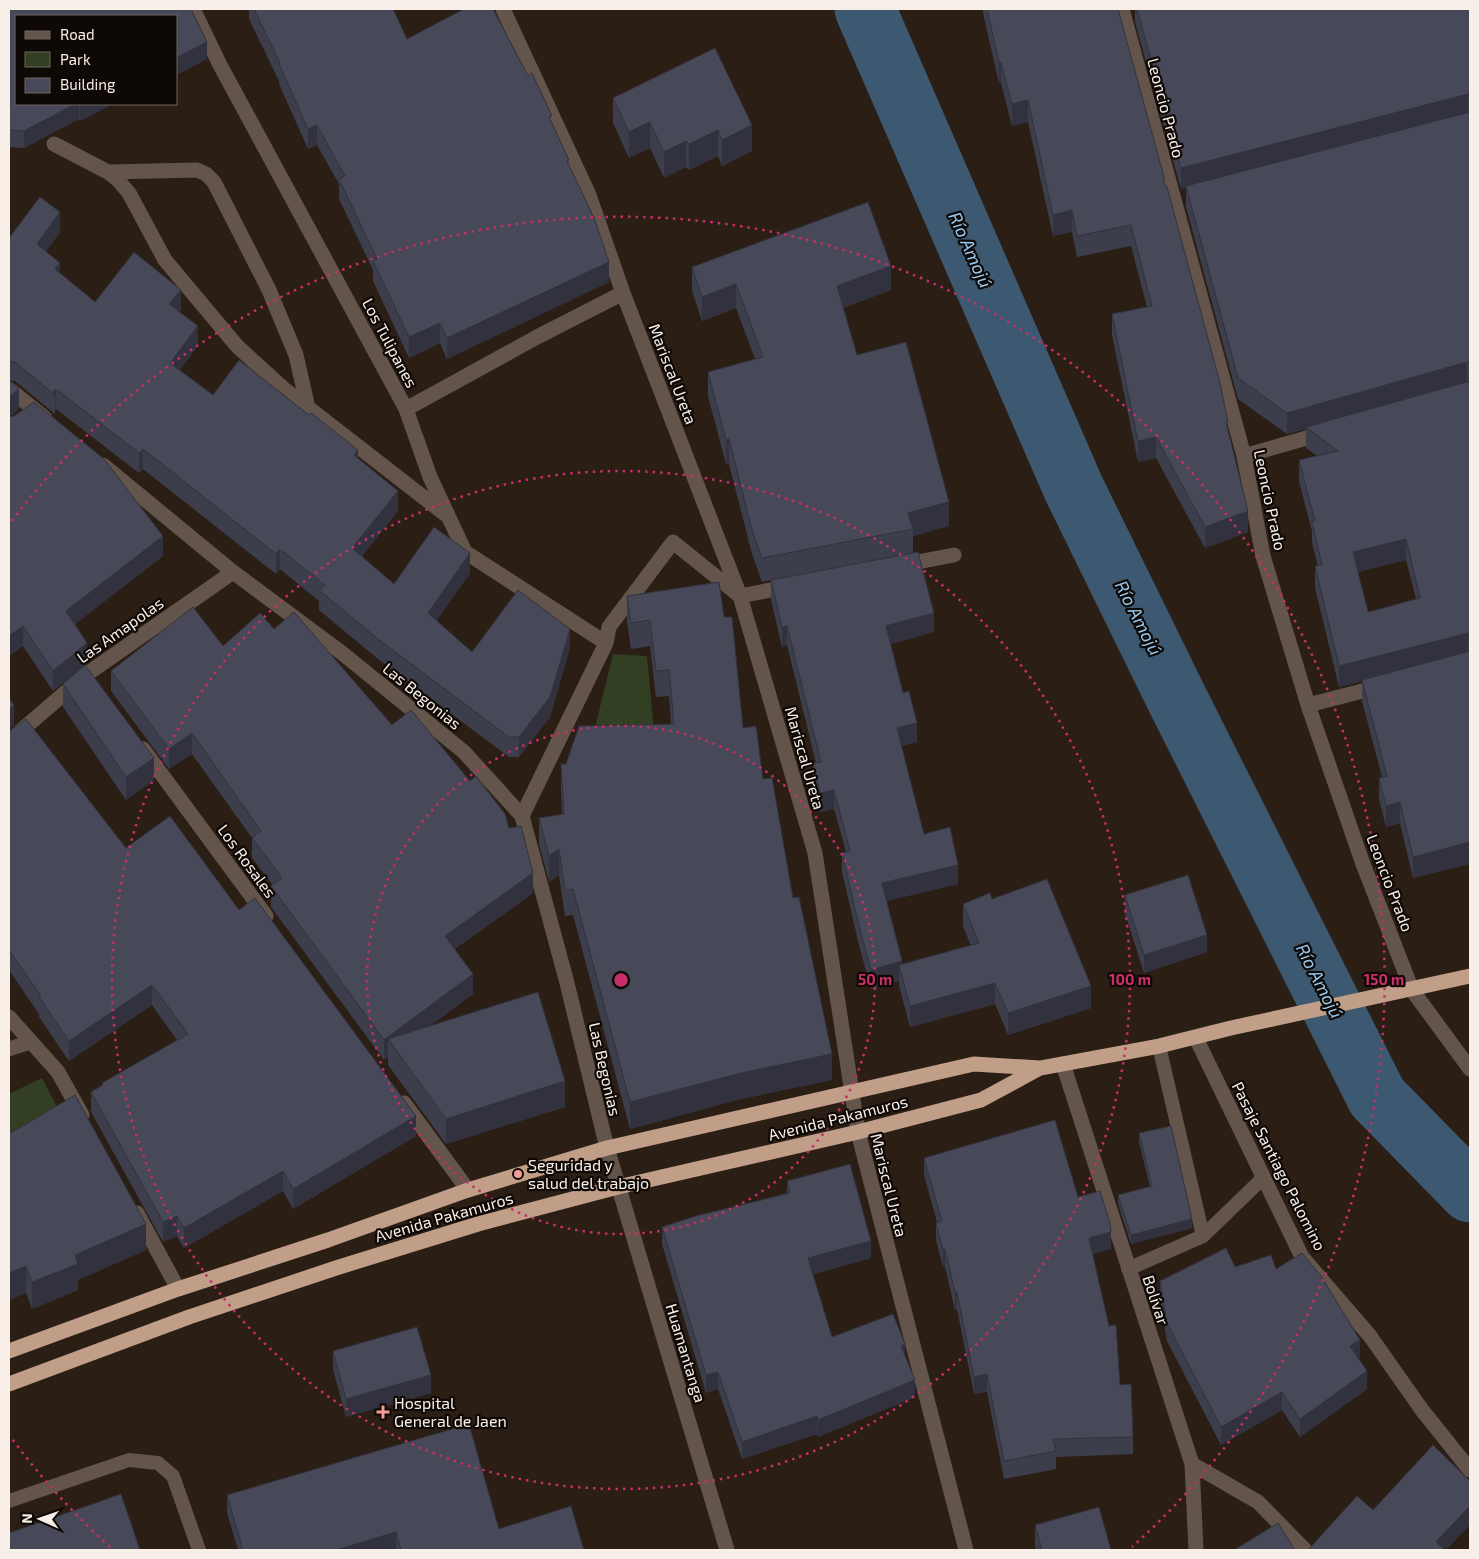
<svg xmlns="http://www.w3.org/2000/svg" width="1479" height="1559" viewBox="0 0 1479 1559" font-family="'Exo 2',sans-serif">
<rect width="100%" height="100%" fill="#2b1e15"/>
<!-- green -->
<path fill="#323f23" d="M613 654 647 656 655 742 592 740Z
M42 1078 67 1126 9 1153V1094Z"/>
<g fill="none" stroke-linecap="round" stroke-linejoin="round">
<!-- river -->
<path stroke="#3d5871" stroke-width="61" d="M865 9 1074 489 1177 699 1377 1097 1470 1192"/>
<!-- lane -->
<path stroke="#64554c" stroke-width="14" d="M1159 1046 1203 1236
M1128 1269 1203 1236 1263 1178
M9 1501 129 1460 158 1463 173 1476 199 1550"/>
<!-- street -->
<path stroke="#64554c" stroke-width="15" d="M193 9 220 65 406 409 430 477 465 552 606 643
M503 9 589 195 623 293 740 596 815 853 858 1132 966 1550
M1122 9 1244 456 1263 556 1308 705 1363 864 1412 990 1470 1069
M54 144 108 172 118 180 129 193 165 260 237 346 284 389 445 514
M108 172 197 170 206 174 214 182 269 290 296 355 308 408
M9 389 45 418
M406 409 537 337 623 293
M1244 456 1324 433
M103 465 233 572 342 653 464 752 522 816 567 983 607 1148 727 1550
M902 565 954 555
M1308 705 1382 686
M9 741 87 674 233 572
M143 749 266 916
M522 816 606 643 609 627 673 542 740 596 791 586
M9 1017 58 1072 82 1115
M1196 1038 1302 1257 1370 1336 1422 1410 1470 1470
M9 1049 30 1042
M1063 1064 1192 1464 1196 1550
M404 1103 468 1190
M137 1213 178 1289
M1192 1464 1258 1502 1305 1550"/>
<!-- highway -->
<path stroke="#c19e87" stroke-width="15" d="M1040 1068 1159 1046 1231 1028 1470 976
M9 1351 178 1289 328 1240 468 1190 607 1148 974 1064 1040 1068 981 1100 858 1132 618 1187 478 1224 336 1268 189 1317 9 1384"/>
</g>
<!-- wall -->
<path fill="#3d3e4c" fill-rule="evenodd" d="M9 9H191L207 42V59L176 75V16H16V104H113L80 121 79 119 24 148 9 147Z
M248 9H393L407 39 552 122 569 166 609 282 447 359 440 343 409 358 373 281V270L339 199V184L317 145 308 149 279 84V81L249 19V11Z
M983 9H1118L1164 183 1228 431 1248 532 1205 548 1156 458 1138 462 1112 335V314L1147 307 1131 246 1077 257 1072 232 1053 236 1028 122 1012 126 1001 83H999L983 13Z
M1135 9H1470V864L1413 878 1400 823 1386 827 1379 799V778L1382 777 1362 701V681L1339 687 1315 588V566H1318L1312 543V531L1299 482V460L1317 456 1306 448V429L1287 434 1238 399 1186 207V188L1181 189 1135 22ZM1406 560 1416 599 1368 612 1358 572Z
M715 48 752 151 722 166 718 156 689 170 686 167 664 178 650 148 629 158 613 123V98Z
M60 232 46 251 60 273 95 302 181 310 179 312 198 346 179 370 213 395 358 459 398 511 362 556 394 584 470 573 436 620 472 652 570 648 550 717 519 757H509L378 659 319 610V601L280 569 276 574 143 469 139 473 56 409 55 410V414L15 381H9L19 409 9 417 163 556 75 624 87 663 53 691 23 646 9 656V238Z
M692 267 891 290 843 308 857 355 949 526 913 536V553L934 632 890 644 903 693 917 742 901 746 924 834 958 884 886 901 902 964 971 946 963 926V904L992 899 1091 1008 1008 1035 995 1004 910 1027 899 986V981L871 989 859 945 842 872V853L846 852 834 809 820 812 813 783V763H816L787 645 782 647 771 600V580L762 582 752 554 729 464H726L708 396V372L755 359 736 308 702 321 692 291Z
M627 596 724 617 743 728 763 779 793 898 832 1080 741 1099 630 1129 573 915 565 916 559 875 549 882 539 844V818L562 815 561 790V764H566L671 724 669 696 656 697 650 646 631 649 627 622Z
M274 629 392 725 470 781 509 828 533 893 455 949 473 994 430 1026 565 1107 446 1144 388 1065V1057L384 1060 271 907V886L273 885 252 858V838L192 754 169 769 111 691V671L223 646Z
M63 684 154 780 126 800 63 707Z
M9 730 126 848 239 910 416 1136 293 1209 283 1191 184 1248 177 1236 163 1242 91 1112V1092L102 1085V1083L177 1040 152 1005 69 1061 39 1017V1014L9 970Z
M1125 895 1207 952 1144 973 1125 913Z
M9 1126 11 1133 146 1250 78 1280V1290L32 1309 26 1293 9 1300Z
M1139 1133 1192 1228 1131 1244 1118 1204V1195L1150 1187 1139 1142Z
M924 1158 1078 1197 1111 1249 1092 1254 1120 1385 1133 1437V1454L1056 1457V1469L1004 1479 987 1392 974 1394 957 1309 955 1310 945 1267H943L936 1240V1223L937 1222 924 1175Z
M787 1181 871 1258 813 1274 832 1337 905 1355 915 1397 818 1437 817 1434 742 1459 718 1389 706 1393 662 1244V1227L787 1193Z
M1235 1267 1276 1269 1360 1357 1358 1358 1367 1389 1300 1437 1282 1410 1221 1445 1167 1341 1160 1299V1281Z
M333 1351 431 1393 346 1417 333 1369Z
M227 1495 499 1529 584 1550H238L227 1513Z
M1035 1525 1111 1550H1036L1035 1547Z"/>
<!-- shaded-wall -->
<path fill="#32323e" d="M207 42V59L176 75V58Z
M999 62H1001V83H999Z
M1468 94V115L1181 189V168Z
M1028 100V122L1012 126V104Z
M75 104H79V119L24 148V131Z
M80 104H113L80 121Z
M650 122V148L629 158V132Z
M317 125V145L308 149V129Z
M752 125V151L722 166V140Z
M718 130V156L689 170V144Z
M686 141V167L664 178V152Z
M1072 210V232L1053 236V215Z
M60 212V232L37 264V244Z
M609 262V282L447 359V338Z
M60 263V283L55 269Z
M891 266V290L837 310V286Z
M736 284V308L702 321V297Z
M181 290V310L169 324V304Z
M440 323V343L409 358V337Z
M198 326V346L170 383V363Z
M1467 362V383L1306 427V429L1287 434V413Z
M19 389V409L9 417V397Z
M56 389V409L55 410V395L53 392Z
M1156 437V458L1138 462V441Z
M729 439V464H726V440Z
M143 449V469L139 473V453Z
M358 450V470L354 455Z
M398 491V511L352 568V548Z
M949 502V526L913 536V529L908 513Z
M1248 511V532L1205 548V527Z
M163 536V556L66 631V611Z
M1406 539V560L1353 573V552Z
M280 549V569L276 574V554Z
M470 553V573L428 633V613Z
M934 613V632L886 645V626Z
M23 626V646L9 656V636Z
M787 626V645L782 647V627Z
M570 629V648L550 717 519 757V737Z
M1468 633V654L1339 687V666Z
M87 643V663L53 691V671Z
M14 705V724L9 729V710Z
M917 723V742L897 747V728Z
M192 733V754L169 769V749Z
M154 758V780L126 800V777Z
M834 790V809L820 812V793Z
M1400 802V823L1386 827V806Z
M1470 842V864L1413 878V857Z
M559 849V875L549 882V856Z
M958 865V884L882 902V883Z
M533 873V893L445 956V936Z
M1207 935V952L1144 973V955Z
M902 961V976L899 965V981L871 989V970Z
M473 974V994L396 1051 388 1039V1057L384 1060V1040Z
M995 983V1004L910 1027V1006Z
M152 985V1005L69 1061V1041Z
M1091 986V1008L1008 1035V1013Z
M832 1054V1080L741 1099 630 1129V1102L741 1073Z
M565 1081V1107L446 1144V1119Z
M416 1116V1136L293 1209V1189Z
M283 1171V1191L184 1248V1228Z
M177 1216V1236L163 1242V1222Z
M1192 1219V1228L1131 1244V1235Z
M146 1224V1250L78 1280V1290L32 1309V1282L75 1255Z
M1111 1232V1249L1089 1255V1238Z
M871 1241V1258L808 1276V1258Z
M945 1249V1267H943V1250Z
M26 1266V1293L9 1300V1273Z
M955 1292H957V1309L955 1310Z
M1360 1340V1357L1350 1364V1346Z
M905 1344V1362L901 1346Z
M1367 1371V1389L1300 1437V1419Z
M718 1372V1389L706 1393V1375Z
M987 1374V1392L974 1394V1377Z
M431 1375V1393L346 1417V1399Z
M915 1380V1397L818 1437V1420Z
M1282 1392V1410L1221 1445V1427Z
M817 1416V1434L742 1459V1442Z
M1470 1506V1525L1446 1550H1436V1542Z
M396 1532V1550H336Z"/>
<!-- building -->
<path fill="#474858" stroke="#32323e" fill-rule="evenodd" d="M9 9H191L207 42 176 58V16H16V104H75L24 131 9 130Z
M254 9H393L407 39 464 9H493L528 76 532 73 552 116 549 117 569 160 567 161 594 218 609 262 447 338 440 323 409 337 373 261 377 259 339 179 345 176 317 125 308 129 279 64 280 63Z
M987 9H1118L1164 177V183L1167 187 1220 383 1228 422H1226L1248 511 1205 527 1156 437 1138 441 1112 314 1152 306 1131 225 1077 236 1072 210 1053 215 1028 100 1012 104 1001 62H999Z
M1137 9H1470V94H1468L1181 168Z
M715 48 752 125 722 140 718 130 689 144 686 141 664 152 650 122 629 132 613 98Z
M1470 112V362H1467L1287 413 1238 378 1186 186Z
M40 197 60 212 37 244 60 263 55 269 95 302 134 252 181 290 169 304 198 326 170 363 213 395 239 360 309 415 311 413 358 450 354 455 398 491 352 548 394 584 434 527 470 553 428 613 472 652 518 590 570 629 550 697 519 737H509L378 639 319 590 325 585 280 549 276 554 143 449 139 453 56 389 53 392 55 395 15 362 9 361V238Z
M868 202 891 266 837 286 857 355 906 342 949 502 908 513 913 529 762 558 752 530 729 439 726 440 708 372 763 357 736 284 702 297 692 267Z
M9 380 19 389 9 397Z
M1470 381V633H1468L1339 666 1315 566 1322 565 1312 522 1315 521 1299 460 1338 451 1306 427ZM1406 539 1420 598 1368 612 1353 552Z
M34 402 104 459 163 536 66 611 87 643 53 671 23 626 9 636V417L14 416Z
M918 552 934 613 886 626 903 693 909 691 917 723 897 728 924 834 950 827 958 865 882 883 902 961 871 970 859 926 842 853 850 851 834 790 820 793 813 763 821 762 787 626 782 627 771 580Z
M719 582 724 617H732L743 728 756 726 763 779 772 778 793 898 799 897 832 1054 741 1073 630 1102 573 889 565 890 559 849 549 856 539 818 564 814 561 764H566L579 726 674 724 669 670 656 671 650 620 631 623 627 596Z
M193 607 223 646 260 613 274 629 294 612 392 725 411 710 470 781 476 776 505 814 509 828 521 826 533 873 445 936 473 974 384 1040 271 886 282 878 252 838 261 831 192 733 169 749 111 671Z
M1470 651V843V842L1413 857 1400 802 1386 806 1379 778 1387 776 1362 680Z
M85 665 154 758 126 777 63 684Z
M9 698 14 705 9 710Z
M26 719 126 848 170 816 239 910 255 898 416 1116 293 1189 283 1171 184 1228 177 1216 163 1222 91 1092 103 1085 102 1083 188 1034 152 985 69 1041 39 997 41 996 9 950V730H11Z
M1188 875 1207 935 1144 955 1125 895Z
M1047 879 1091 986 1008 1013 995 983 910 1006 899 965 979 943 963 904 990 893 992 899Z
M538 992 565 1081 446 1119 388 1039Z
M75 1095 146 1224 75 1255 78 1264 32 1282 26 1266 9 1273V1126L11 1133Z
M1055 1120 1078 1197 1100 1191 1110 1223 1111 1232 1089 1238 1109 1326 1116 1325 1120 1385 1131 1384 1133 1437 1053 1439 1056 1451 1004 1461 987 1374 974 1377 957 1292H955L945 1249 943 1250 936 1223 942 1221 924 1158Z
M1171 1126 1192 1219 1131 1235 1118 1195 1152 1186 1139 1133Z
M850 1164 871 1241 808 1258 832 1337 893 1314 905 1344 901 1346 915 1380 818 1420 817 1416 742 1442 718 1372 706 1375 662 1227 696 1216 790 1193 787 1181Z
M1226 1248 1235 1267 1271 1255 1276 1269 1302 1253 1321 1276 1360 1340 1350 1346 1367 1371 1300 1419 1282 1392 1221 1427 1167 1323 1160 1281Z
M417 1327 431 1375 346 1399 333 1351Z
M469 1424 499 1529 571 1506 584 1550H401L396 1532 336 1550H243L227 1495Z
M1433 1445 1470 1481V1506L1436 1542 1445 1550H1308L1357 1496 1373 1510Z
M121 1494 140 1550H9V1533Z
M1099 1507 1111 1550H1042L1035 1525Z
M1278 1523 1295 1550H1234Z"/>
<!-- distance rings -->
<g fill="none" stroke="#c82e69" stroke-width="2.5" stroke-dasharray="2.5 5">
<circle cx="621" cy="980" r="254"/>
<circle cx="621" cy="980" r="509"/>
<path d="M110 1547A763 763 0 0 1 12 1439M12 521A763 763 0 1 1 1132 1547"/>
</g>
<!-- markers -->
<g fill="#f59b97" stroke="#0f0906" stroke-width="2">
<circle cx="518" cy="1174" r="5"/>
<path d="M380.5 1404.5h5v5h5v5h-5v5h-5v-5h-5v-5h5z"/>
</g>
<g text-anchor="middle" stroke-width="4.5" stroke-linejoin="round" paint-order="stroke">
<!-- street labels -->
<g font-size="16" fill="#f9efe9" stroke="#0f0906">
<text transform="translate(1166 108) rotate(75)" y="6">Leoncio Prado</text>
<text transform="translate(390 343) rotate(62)" y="6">Los Tulipanes</text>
<text transform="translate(673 374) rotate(69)" y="6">Mariscal Ureta</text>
<text transform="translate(1270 500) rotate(78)" y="6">Leoncio Prado</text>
<text transform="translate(120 630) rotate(-35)" y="6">Las Amapolas</text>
<text transform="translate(422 696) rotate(39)" y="6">Las Begonias</text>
<text transform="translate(805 758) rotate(74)" y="6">Mariscal Ureta</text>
<text transform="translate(247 861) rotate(54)" y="6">Los Rosales</text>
<text transform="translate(1390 883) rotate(69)" y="6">Leoncio Prado</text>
<text transform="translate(605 1069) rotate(77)" y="6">Las Begonias</text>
<text transform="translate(838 1118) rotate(-14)" y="6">Avenida Pakamuros</text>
<text transform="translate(1279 1166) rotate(63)" y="6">Pasaje Santiago Palomino</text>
<text transform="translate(889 1185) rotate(76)" y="6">Mariscal Ureta</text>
<text transform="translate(444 1217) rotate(-16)" y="6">Avenida Pakamuros</text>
<text transform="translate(1156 1300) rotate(72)" y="6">Bolívar</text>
<text transform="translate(686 1353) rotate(73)" y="6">Huamantanga</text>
</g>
<!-- poi labels -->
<g font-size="16" fill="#f9efe9" stroke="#0f0906" text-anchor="start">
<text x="528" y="1171">Seguridad y<tspan x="528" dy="18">salud del trabajo</tspan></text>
<text x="394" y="1409">Hospital<tspan x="394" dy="18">General de Jaen</tspan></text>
</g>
<!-- water labels -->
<g font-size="18" font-style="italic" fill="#95c7f3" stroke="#0f0906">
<text transform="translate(970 250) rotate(66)" y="6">Río Amojú</text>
<text transform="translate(1138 618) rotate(63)" y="6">Río Amojú</text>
<text transform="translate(1319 981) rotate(63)" y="6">Río Amojú</text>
</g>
</g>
<circle cx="621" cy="980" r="8" fill="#c82e69" stroke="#0f0906" stroke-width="2.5"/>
<g font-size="15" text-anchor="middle" font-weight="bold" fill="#c82e69" stroke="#0f0906" stroke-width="4.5" stroke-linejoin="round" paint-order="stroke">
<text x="875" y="985">50 m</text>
<text x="1130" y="985">100 m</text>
<text x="1384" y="985">150 m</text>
</g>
<!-- border -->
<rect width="1479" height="1559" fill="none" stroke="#f9efe9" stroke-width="20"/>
<!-- legend -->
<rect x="15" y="15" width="162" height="90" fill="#0f0906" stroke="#6d6561"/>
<rect x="25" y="31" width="25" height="8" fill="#64554c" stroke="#6d6561"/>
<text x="60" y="40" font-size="15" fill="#f9efe9">Road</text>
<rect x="25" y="52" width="25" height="15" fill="#323f23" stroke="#6d6561"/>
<text x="60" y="65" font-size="15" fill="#f9efe9">Park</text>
<rect x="25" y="78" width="25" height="15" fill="#474858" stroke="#6d6561"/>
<text x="60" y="90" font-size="15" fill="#f9efe9">Building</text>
<!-- north arrow -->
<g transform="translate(40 1519) rotate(272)" stroke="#0f0906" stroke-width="4" paint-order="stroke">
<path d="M0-4L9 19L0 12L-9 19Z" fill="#f9efe9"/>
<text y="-8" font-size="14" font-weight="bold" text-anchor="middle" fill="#f9efe9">N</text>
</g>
</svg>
